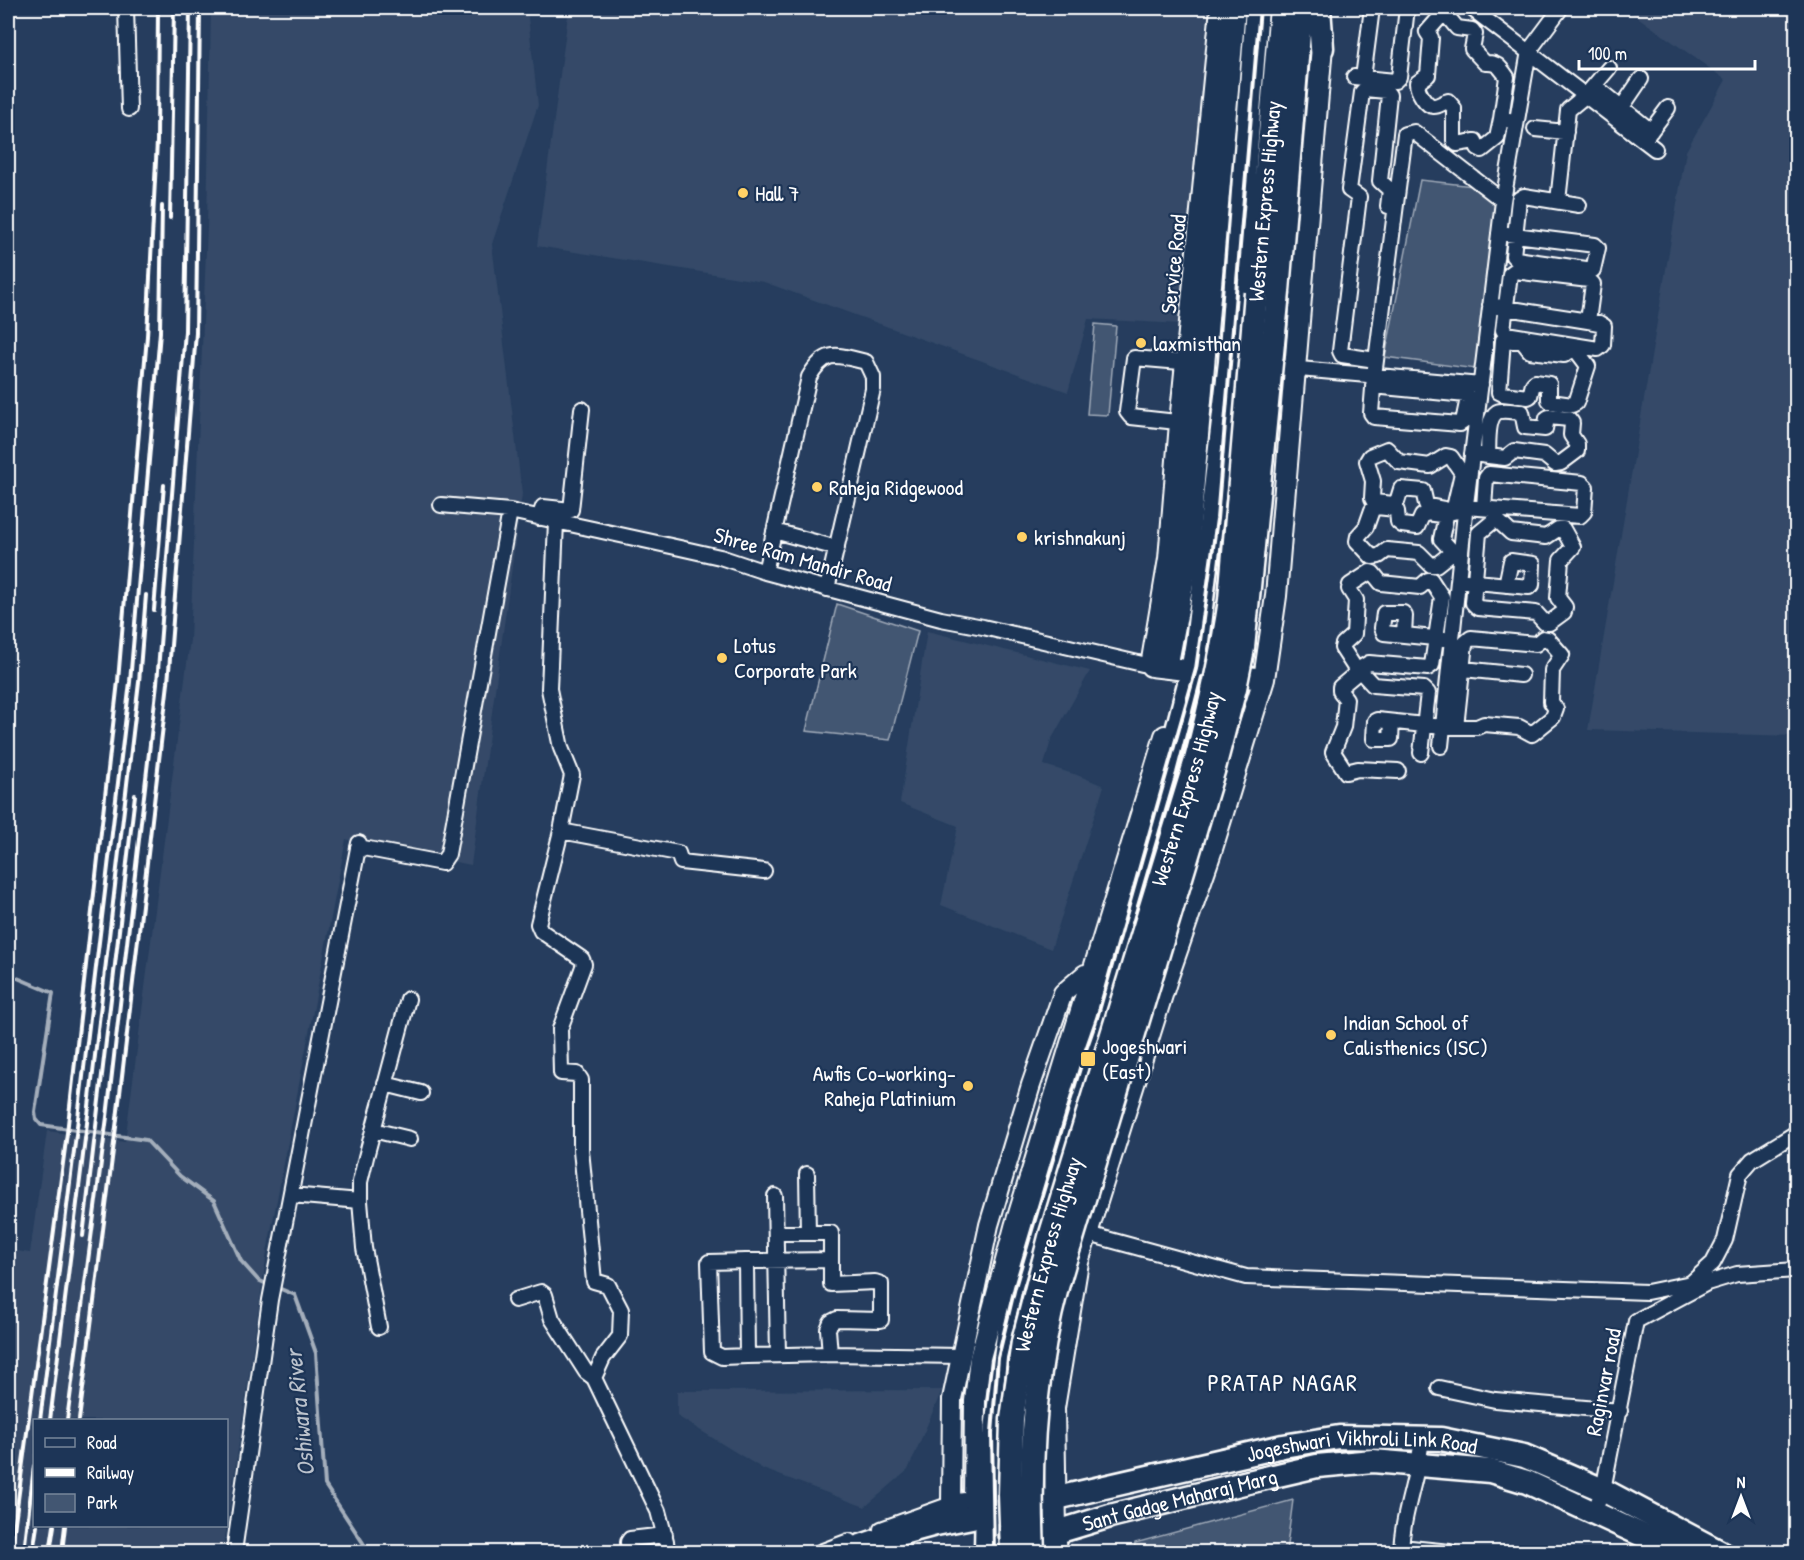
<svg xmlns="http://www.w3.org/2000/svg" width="1804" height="1560" viewBox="0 0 1804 1560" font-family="'Patrick Hand',sans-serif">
<rect width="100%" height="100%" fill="#263d5e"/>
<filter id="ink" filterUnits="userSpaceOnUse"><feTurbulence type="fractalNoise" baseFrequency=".0167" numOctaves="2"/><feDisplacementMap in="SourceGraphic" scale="12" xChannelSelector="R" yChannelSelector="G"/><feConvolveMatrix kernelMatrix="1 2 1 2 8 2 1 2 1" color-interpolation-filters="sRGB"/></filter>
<g filter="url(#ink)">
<!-- built -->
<path fill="#344a68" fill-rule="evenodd" d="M211 8H527L538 105 492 244 522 494 471 865 359 843 346 839 267 1252 223 1552H8V1267L10 1250 30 1253 47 1131 125 1142 190 640 207 227ZM34 1420H226V1526H34Z
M569 8H1208L1182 324 1088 319 1068 392 764 282 537 246Z
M1625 8H1796V736L1588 730 1686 151 1726 80Z
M927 631 1090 671 1051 740 1044 765 1077 775 1104 786 1051 949 941 905 958 826 900 803Z
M942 1390 908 1470 865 1507 763 1469 677 1416V1391Z"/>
<!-- green -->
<path fill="#425672" stroke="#a0aab8" stroke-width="1.5" d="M1420 180 1473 186 1496 203 1476 369 1385 357Z
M1095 324 1116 326 1108 415 1087 414Z
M837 604 918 631 890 740 806 731Z
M1293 1500 1286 1552H1134L1135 1543Z"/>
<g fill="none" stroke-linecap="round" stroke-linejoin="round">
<!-- stream -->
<path stroke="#a4aebb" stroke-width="4" d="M8 974 53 993 35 1112 36 1119 41 1125 146 1140 180 1176 214 1201 241 1261 258 1280 269 1285
M276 1287 295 1295 316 1353 325 1485 367 1549 381 1552"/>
<defs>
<path id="minor" d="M126 8 129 109
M1471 8 1655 149
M1354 77 1395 81 1399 77 1407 8
M1363 78 1372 8
M1595 86 1651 131
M1622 107 1641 79
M1501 119 1507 77C1500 67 1497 62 1485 63L1472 49 1475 34 1472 30 1457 28 1448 17 1441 16 1427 32 1431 38 1428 75 1417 83C1417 90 1426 107 1434 106 1439 106 1443 102 1448 101L1454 108V141L1457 144 1475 141 1478 148 1482 150 1497 138 1501 119 1516 121
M1535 129 1566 132
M1647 136 1668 108
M1558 201 1568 110 1586 95 1609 68
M1499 233 1595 245 1598 248 1593 270 1516 259 1513 256 1519 199 1524 196 1579 205
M1490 305 1506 308 1588 321 1599 323 1604 326 1603 345 1598 349 1506 334 1503 330 1510 274 1514 271 1589 280 1593 284 1588 321
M1503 340 1499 392 1503 394 1528 397 1530 396 1533 384 1535 382 1549 384V400L1551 402 1572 405 1576 403 1588 366 1576 350H1572L1564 355 1530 351 1522 341H1512
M1369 359 1342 355 1340 351 1359 197 1349 190 1362 92 1365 89 1386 91 1389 95 1380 181 1390 190 1388 206
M1265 366 1481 385
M1373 386 1466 395 1468 398 1463 422 1460 424 1374 417 1371 413 1374 376 1405 134 1414 132 1503 201
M1186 423 1131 417 1127 412 1134 358 1192 363
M1472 454 1505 458 1514 451 1544 455 1555 464 1561 463 1577 451V444L1571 435 1572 423 1569 419 1549 417 1547 418 1545 429 1525 427 1522 412C1516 412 1503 409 1497 412 1486 419 1489 445 1488 456
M441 505 510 511 680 548 720 557 765 572 941 619 983 627 1151 666
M1466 507 1580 516 1584 512 1586 487 1582 483 1489 474 1486 478 1484 508
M1453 512 1462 473 1451 457 1446 456 1430 466 1399 462 1387 449 1370 456 1367 461 1373 481 1372 498 1374 502 1394 504 1397 502 1401 489 1423 491 1426 504 1429 506 1465 513
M1441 515 1426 513 1422 516 1417 527 1402 525 1398 522 1397 511 1395 509 1377 507 1372 510 1366 527 1358 536 1357 541 1372 557 1379 556 1387 550 1419 553 1431 565H1436L1450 554 1451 550 1441 539 1446 516
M539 518 543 507 571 510 582 409
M1496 519 1511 533 1546 537 1558 529H1563L1573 547 1561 560 1558 598 1565 607 1564 612 1549 623H1545L1536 613 1478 608 1473 603 1479 533Z
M556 522 549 689 561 748 572 775 561 831 538 924 541 931 582 959 584 964 560 1029 561 1073 577 1074 581 1080V1150L594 1281 608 1285 621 1310 620 1336 603 1358 594 1378 658 1511 666 1541 667 1552
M774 531 837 548
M765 572 809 377C826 348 837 355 866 362L873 377V389L827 589
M1370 572 1373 573 1381 583 1420 587 1428 580H1431L1442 597 1432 665 1428 668 1369 663 1359 669 1355 668 1342 648 1343 644 1354 634 1356 600 1349 589 1350 585Z
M1466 581 1529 587 1532 585 1533 564 1511 561 1506 585
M1404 635 1405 616 1403 613H1384L1382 628 1384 633 1444 639
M1454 668 1521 675
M1392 722 1391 739H1374L1375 721 1377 720 1443 727H1477L1484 724 1519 727 1532 734 1553 717 1556 709 1551 702 1552 670 1562 655 1548 639 1543 638 1536 644 1471 638 1465 643 1456 727
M1441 746 1465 513 1503 201 1529 51 1561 8
M1398 771 1358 769 1346 772 1333 752 1343 727 1346 699 1340 691V687L1358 672H1361L1373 685 1424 689 1428 693 1421 753
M561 831 678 853 681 862 764 871
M358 847 442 863 448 854 510 511
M385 1084 421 1093
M373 1130 410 1139
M807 1174 808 1233
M291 1195 360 1201 364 1248 379 1327
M775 1196 778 1355
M360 1201V1182L366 1157 408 999
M1081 1232 1246 1277 1647 1292 1691 1283 1713 1263 1725 1240 1740 1174 1752 1160 1796 1133
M776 1233H831V1260
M746 1261 709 1262 712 1352 722 1357 747 1356
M515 1300 541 1292 545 1295 552 1319 586 1372 594 1378
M830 1354 828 1329 831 1322 837 1319 881 1320V1284L875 1282 831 1284V1260L746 1261 747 1356 830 1354 961 1356
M1439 1388 1495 1400 1620 1411
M1594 1512 1603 1490 1636 1321 1707 1283 1737 1274 1796 1270
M881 1529 951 1504
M1401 1547 1450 1552
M234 1552 270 1300 359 843
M629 1552 628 1542 630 1539 665 1535
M820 1552 849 1541
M1401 1552C1402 1514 1418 1477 1422 1439"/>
<path id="tertiary" d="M987 1499 951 1504 952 1399 989 1225 1031 1085 1063 993 1085 974 1105 976
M1056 1531 1058 1552"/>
<path id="secondary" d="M1221 8 1180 423 1169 559 1151 666 1264 679
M1167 668 1187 562 1235 8
M974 1501 975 1401 980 1358 1015 1227 1165 736
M1056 1531 1054 1408 1078 1262 1167 979 1211 852 1264 679 1276 596 1323 34"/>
<g id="primary">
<path id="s1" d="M843 1552 888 1537 936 1524 987 1514 1283 1446 1339 1437 1441 1439 1524 1456 1603 1490 1720 1552"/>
<path id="s2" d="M991 1552 1110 1516 1244 1483 1317 1466 1373 1461 1490 1471 1527 1482 1679 1552"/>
</g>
<path id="trunk" d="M1319 8 1322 48
M1278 292 1301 8
M1256 293 1281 8
M986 1552 987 1499 1009 1328 1050 1163 1156 812 1192 672 1197 642 1230 362 1257 8"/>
</defs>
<!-- minor casing -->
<use href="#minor" stroke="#fff" stroke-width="18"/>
<!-- tertiary casing -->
<use href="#tertiary" stroke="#fff" stroke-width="22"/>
<!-- secondary casing -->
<use href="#secondary" stroke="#fff" stroke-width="24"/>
<!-- primary casing -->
<use href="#primary" stroke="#fff" stroke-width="27"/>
<!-- trunk casing -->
<use href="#trunk" stroke="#fff" stroke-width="27"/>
<!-- minor -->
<use href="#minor" stroke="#1d3557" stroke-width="14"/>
<!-- tertiary -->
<use href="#tertiary" stroke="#1d3557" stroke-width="18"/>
<!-- secondary -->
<use href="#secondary" stroke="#1d3557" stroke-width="20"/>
<!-- primary -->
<use href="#primary" stroke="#1d3557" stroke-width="22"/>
<!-- trunk -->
<use href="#trunk" stroke="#1d3557" stroke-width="22"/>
<!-- rail -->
<path stroke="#fff" stroke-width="4" d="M170 218 174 8
M154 610 164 485
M1133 923 1177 773 1202 677
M83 1236 135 795
M40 1420 76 1135 130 682 160 332 162 206
M50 1420 88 1115 139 682 146 595
M67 1420 107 1117 157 683 185 331 190 8
M79 1420 117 1119 168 683 196 333 200 8
M11 1552 67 1133 118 681 147 336 157 141 158 8
M24 1552 34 1466
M33 1552 37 1526
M50 1552 54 1526
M62 1552 65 1526
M994 1552 992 1433 998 1358 1015 1287 1083 1058 1097 1018 1196 669 1217 519 1260 8
M1004 1552 1001 1431 1008 1358 1024 1288 1100 1035"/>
<defs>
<g id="trunk-bridge">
<path id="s3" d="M1012 1552 1010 1494 1012 1419 1023 1342 1050 1237 1196 760C1210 707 1222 655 1230 600L1256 293"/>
<path d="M1033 1552C1028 1448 1036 1341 1071 1242L1214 768 1235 688 1243 648 1278 292"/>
</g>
</defs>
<!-- trunk-bridge casing -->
<use href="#trunk-bridge" stroke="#fff" stroke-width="27" stroke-linecap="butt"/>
<!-- trunk-bridge -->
<use href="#trunk-bridge" stroke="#1d3557" stroke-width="22"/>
</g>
</g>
<!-- markers -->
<g fill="#ffd166" stroke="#1d3557" stroke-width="2">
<circle cx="743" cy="193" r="6"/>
<circle cx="1141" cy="343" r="6"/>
<circle cx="817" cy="487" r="6"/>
<circle cx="1022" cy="537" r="6"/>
<circle cx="722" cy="658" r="6"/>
<circle cx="1331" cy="1035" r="6"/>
<rect x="1080" y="1051" width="16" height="16" rx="3"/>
<circle cx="968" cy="1086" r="6"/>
</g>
<g text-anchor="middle" stroke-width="4.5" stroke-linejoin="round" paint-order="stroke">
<!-- poi labels -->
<g font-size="22" fill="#fff" stroke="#1d3557" text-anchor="start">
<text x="755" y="201">Hall 7</text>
<text x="1153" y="351">laxmisthan</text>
<text x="829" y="495">Raheja Ridgewood</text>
<text x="1034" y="545">krishnakunj</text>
<text x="734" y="653">Lotus<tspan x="734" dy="25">Corporate Park</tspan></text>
<text x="1343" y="1030">Indian School of<tspan x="1343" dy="25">Calisthenics (ISC)</tspan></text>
<text x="1102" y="1054">Jogeshwari<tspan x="1102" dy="25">(East)</tspan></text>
<text x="956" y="1081" text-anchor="end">Awfis Co-working-<tspan x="956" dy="25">Raheja Platinium</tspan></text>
</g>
<!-- street labels -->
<g font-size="22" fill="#fff" stroke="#1d3557">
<text transform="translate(1264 201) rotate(-85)" y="8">Western Express Highway</text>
<text transform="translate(1173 264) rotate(-84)" y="8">Service Road</text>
<text transform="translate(803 559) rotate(16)" y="8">Shree Ram Mandir Road</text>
<text dy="8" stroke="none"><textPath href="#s3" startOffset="788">Western Express Highway</textPath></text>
<text dy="8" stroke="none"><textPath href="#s3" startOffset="302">Western Express Highway</textPath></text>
<text transform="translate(1603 1382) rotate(-79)" y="8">Raginvar road</text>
<text dy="8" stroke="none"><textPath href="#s1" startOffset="532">Jogeshwari Vikhroli Link Road</textPath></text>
<text dy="8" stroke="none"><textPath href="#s2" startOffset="196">Sant Gadge Maharaj Marg</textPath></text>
</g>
<!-- neighbourhood labels -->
<g font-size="24" letter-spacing="1.5" fill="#fff" stroke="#1d3557">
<text x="1283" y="1391">PRATAP NAGAR</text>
</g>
<!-- water labels -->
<g font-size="24" font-style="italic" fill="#bbc2cc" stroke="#1d3557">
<text transform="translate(300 1413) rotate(-96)" y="8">Oshiwara River</text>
</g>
</g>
<!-- margin -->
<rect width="1804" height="1560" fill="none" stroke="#1d3557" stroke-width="30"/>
<rect x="15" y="15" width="1774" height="1530" fill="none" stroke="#fff" stroke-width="2" filter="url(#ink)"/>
<!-- legend -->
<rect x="33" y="1419" width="195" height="108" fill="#1d3557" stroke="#77869a" stroke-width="1.5"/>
<rect x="45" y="1438" width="30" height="9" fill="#1d3557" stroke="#77869a" stroke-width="1.5"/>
<text x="87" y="1449" font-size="18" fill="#ffffff">Road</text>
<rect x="45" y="1468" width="30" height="9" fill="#ffffff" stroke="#77869a" stroke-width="1.5"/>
<text x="87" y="1479" font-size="18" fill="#ffffff">Railway</text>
<rect x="45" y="1494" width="30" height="18" fill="#425672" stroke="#77869a" stroke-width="1.5"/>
<text x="87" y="1509" font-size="18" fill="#ffffff">Park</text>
<!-- north arrow -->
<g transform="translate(1741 1497)" stroke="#1d3557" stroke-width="4.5" paint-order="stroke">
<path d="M0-4.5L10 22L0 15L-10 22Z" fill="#ffffff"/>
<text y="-9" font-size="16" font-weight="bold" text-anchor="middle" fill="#ffffff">N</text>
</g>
<!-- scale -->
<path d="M1579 60v9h176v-9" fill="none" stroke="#ffffff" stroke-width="3"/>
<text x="1588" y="60" font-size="18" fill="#ffffff" stroke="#1d3557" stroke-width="4.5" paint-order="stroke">100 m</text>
</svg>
